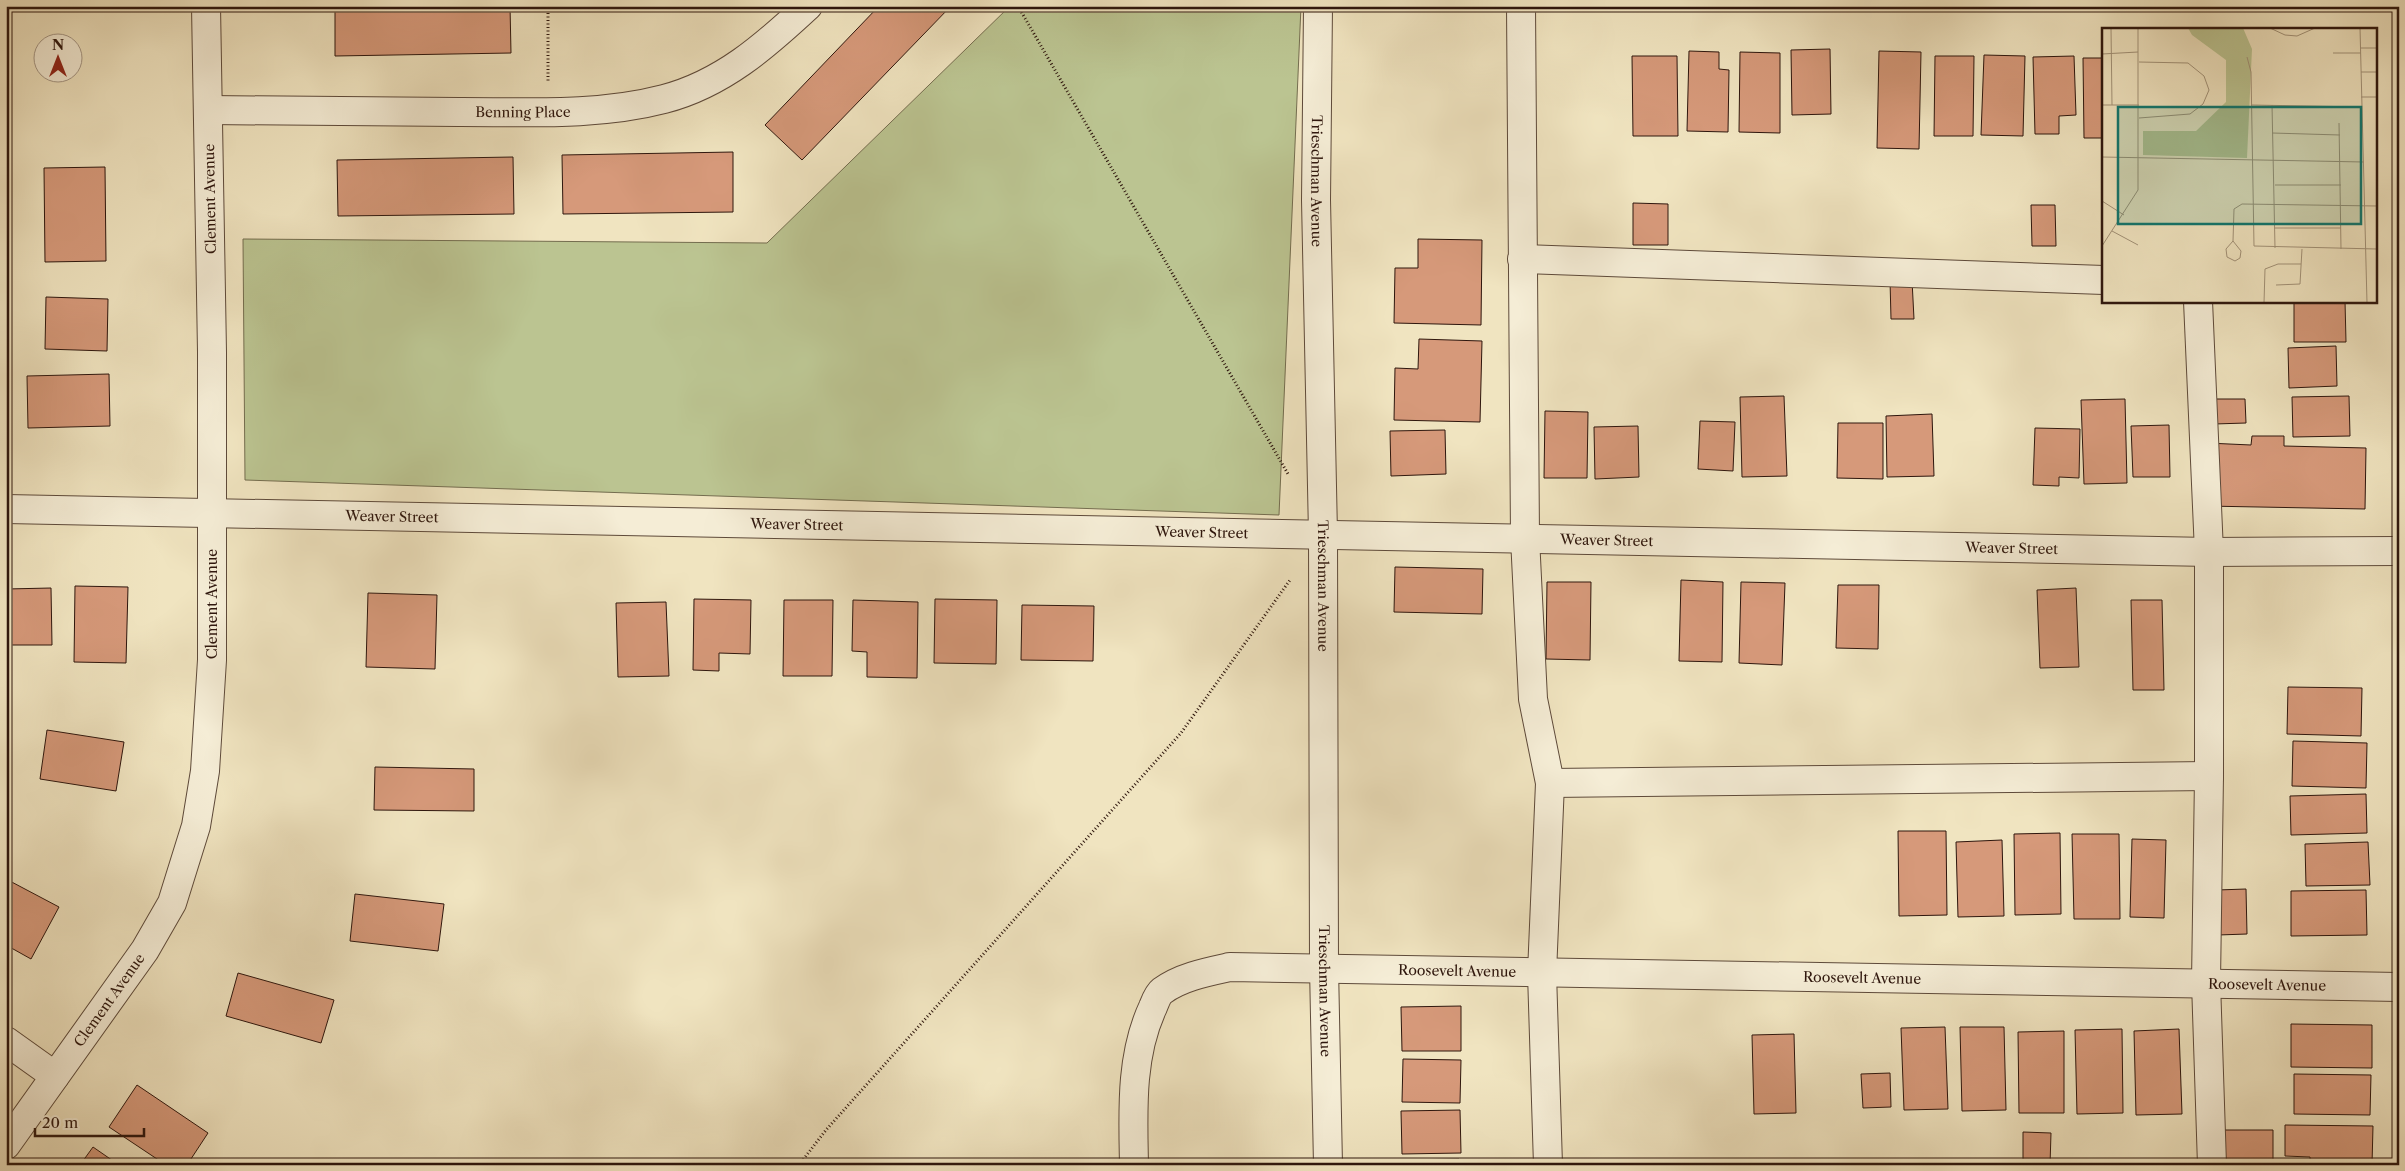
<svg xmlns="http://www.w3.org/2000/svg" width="2405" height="1171" viewBox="0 0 2405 1171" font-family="'Libre Caslon Text',serif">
<rect width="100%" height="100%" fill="#f0e4c0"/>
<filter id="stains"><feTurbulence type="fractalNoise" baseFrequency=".004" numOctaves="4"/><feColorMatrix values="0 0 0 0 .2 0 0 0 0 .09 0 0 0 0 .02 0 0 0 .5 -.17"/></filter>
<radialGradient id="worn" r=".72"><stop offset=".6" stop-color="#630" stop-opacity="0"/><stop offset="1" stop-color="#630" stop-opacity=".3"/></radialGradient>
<!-- green -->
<path fill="#bbc491" stroke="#746d4f" d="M1010 6H1301L1279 515 245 480 243 239 767 243Z"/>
<!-- building -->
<path fill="#d6997a" stroke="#2e160d" d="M335 6H510L511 53 335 56Z
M879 6H951L802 160 765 125Z
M1830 49 1831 114 1792 115 1791 50Z
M1689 51 1719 52V69L1729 70 1728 132 1687 131Z
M1879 51 1921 52 1919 149 1877 148Z
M1740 52 1780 53V133L1739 132Z
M1984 55 2025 56 2023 136 1981 135Z
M1632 56H1677L1678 136H1633Z
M1935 56H1974L1973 136H1934Z
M2074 56 2076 115 2059 116V134H2035L2033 57Z
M2083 58H2104V138H2084Z
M733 152V212L563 214 562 155Z
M513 157 514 214 338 216 337 160Z
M105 167 106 261 45 262 44 168Z
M1633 203 1668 204V245H1633Z
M2031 205H2055L2056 246H2032Z
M1418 239 1482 240 1481 325 1394 323 1395 268H1418Z
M1890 280H1912L1914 319H1891Z
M46 297 108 299 107 351 45 349Z
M2294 301H2345L2346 342H2294Z
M1419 339 1482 341 1480 422 1394 420 1395 368 1418 369Z
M2336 346 2337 386 2289 388 2288 348Z
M109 374 110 426 28 428 27 376Z
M1784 396 1787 476 1742 477 1740 397Z
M2349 396 2350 436 2293 437 2292 397Z
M2125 399 2127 483 2084 484 2081 400Z
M2214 399H2245L2246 423 2214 424Z
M1545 411 1588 412 1587 478H1544Z
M1932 414 1934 476 1887 477 1886 416Z
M1700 421 1735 422 1733 471 1698 469Z
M1838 423H1883V479L1837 478Z
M2169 425 2170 477H2133L2131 426Z
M1638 426 1639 477 1595 479 1594 427Z
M2035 428 2080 429 2079 478 2059 477V486L2033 485Z
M1445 430 1446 474 1391 476 1390 431Z
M2252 436H2284V446L2366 448 2365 509 2205 506 2207 443 2251 445Z
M1395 567 1483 569 1482 614 1394 612Z
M1681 580 1723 582 1722 662 1679 661Z
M1547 582H1591L1590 660 1546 659Z
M1741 582 1785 583 1782 665 1739 663Z
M1838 585H1879L1878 649 1836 648Z
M75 586 128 587 126 663 74 662Z
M51 588 52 645H6V589Z
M2076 588 2079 667 2040 668 2037 590Z
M368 593 437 595 435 669 366 667Z
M694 599 751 600 750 654 719 653V671L693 670Z
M935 599 997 600 996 664 934 663Z
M784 600H833L832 676H783Z
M853 600 918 602 917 678 867 677V652L852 651Z
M2131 600H2162L2164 690H2133Z
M666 602 669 676 618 677 616 603Z
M1022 605 1094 606 1093 661 1021 660Z
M2288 687 2362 688 2361 736 2287 734Z
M47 730 124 742 116 791 40 779Z
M2293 741 2367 743 2366 788 2292 786Z
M375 767 474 769V811L374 810Z
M2366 794 2367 833 2291 835 2290 796Z
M1898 831H1946L1947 915 1899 916Z
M2060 833 2061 914 2015 915 2014 834Z
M2072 834H2119L2120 919H2074Z
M2132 839 2166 840 2164 918 2130 917Z
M2002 840 2004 916 1958 917 1956 842Z
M2368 842 2370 885 2306 886 2305 844Z
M6 879 59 907 31 959 6 945Z
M2246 889 2247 934 2218 935 2217 890Z
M2366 890 2367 935 2291 936V891Z
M355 894 444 904 438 951 350 941Z
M238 973 334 1000 321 1043 226 1016Z
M1461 1006V1051H1402L1401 1007Z
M2291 1024 2372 1025V1068L2291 1067Z
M1945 1027 1948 1109 1904 1110 1901 1028Z
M1960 1027H2004L2006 1110 1962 1111Z
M2122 1029 2123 1113 2077 1114 2075 1030Z
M2179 1029 2182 1114 2136 1115 2134 1031Z
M2064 1031V1113H2019L2018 1032Z
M1794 1034 1796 1113 1754 1114 1752 1035Z
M1403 1059 1461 1060 1460 1103 1402 1102Z
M1890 1073 1891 1107 1863 1108 1861 1074Z
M2294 1074 2371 1075 2370 1115 2294 1114Z
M137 1085 208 1133 187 1165H166L109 1127Z
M1460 1110 1461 1153 1402 1154 1401 1111Z
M2285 1125 2373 1126 2372 1165H2310V1157L2285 1156Z
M2222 1130H2273V1165H2221Z
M2023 1132 2051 1133 2050 1165H2023Z
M93 1147 119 1165H80Z
M1459 1159 1460 1165H1401V1160Z"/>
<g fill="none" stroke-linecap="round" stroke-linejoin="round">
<defs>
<g id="minor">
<path id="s1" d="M1318 6 1316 200 1323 534 1324 967 1328 1165"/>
<path d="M1521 6 1525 538 1533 699 1550 783 1542 973 1548 1165"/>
<path id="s2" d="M208 110C293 111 377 111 461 112 528 112 599 116 664 99 722 84 765 46 808 6"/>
<path d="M1522 259 2104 280"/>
<path d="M2198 301 2209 552V776L2206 982 2212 1165"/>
<path id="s3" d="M6 509 2209 552 2399 551"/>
<path d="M1550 783 2209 776"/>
<path d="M6 1041 55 1076"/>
<path id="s4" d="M6 1145 145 950 172 903 196 826 205 771 212 660V352L206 6"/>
<path id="s5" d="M1134 1165C1133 1112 1130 1056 1153 1007 1155 1002 1158 994 1162 991 1181 977 1207 972 1230 967L2399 987"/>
</g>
</defs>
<!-- minor casing -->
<use href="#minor" stroke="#5e4a3a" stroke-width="30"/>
<!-- path -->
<path stroke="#2e160d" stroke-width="3" stroke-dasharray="1 2.5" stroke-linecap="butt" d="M548 6V81
M1018 6 1288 474
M1272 6 1286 7
M799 1165 826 1130 1181 733 1290 580"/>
<!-- minor -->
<use href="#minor" stroke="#f5edd6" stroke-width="28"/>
</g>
<g text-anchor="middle" stroke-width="4" stroke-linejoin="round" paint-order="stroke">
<!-- street labels -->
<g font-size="14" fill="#2e160d" stroke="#f5edd6">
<text dy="5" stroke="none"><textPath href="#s2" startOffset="315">Benning Place</textPath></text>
<text dy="5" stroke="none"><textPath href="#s1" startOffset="175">Trieschman Avenue</textPath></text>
<text transform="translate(210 199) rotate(-91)" y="5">Clement Avenue</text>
<text dy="5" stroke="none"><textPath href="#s3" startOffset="386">Weaver Street</textPath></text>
<text dy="5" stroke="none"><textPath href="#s3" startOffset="791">Weaver Street</textPath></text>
<text dy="5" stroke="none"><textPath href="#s3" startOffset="1196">Weaver Street</textPath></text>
<text dy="5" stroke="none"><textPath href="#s3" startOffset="1601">Weaver Street</textPath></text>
<text dy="5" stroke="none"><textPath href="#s3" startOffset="2006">Weaver Street</textPath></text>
<text dy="5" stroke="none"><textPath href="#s1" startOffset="580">Trieschman Avenue</textPath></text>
<text transform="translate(212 604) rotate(-90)" y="5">Clement Avenue</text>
<text dy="5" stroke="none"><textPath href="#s5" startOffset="479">Roosevelt Avenue</textPath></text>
<text dy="5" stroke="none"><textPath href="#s5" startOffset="884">Roosevelt Avenue</textPath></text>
<text dy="5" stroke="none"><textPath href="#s5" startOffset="1289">Roosevelt Avenue</textPath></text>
<text dy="5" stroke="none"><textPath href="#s1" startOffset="985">Trieschman Avenue</textPath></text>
<text dy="5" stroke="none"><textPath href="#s4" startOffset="178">Clement Avenue</textPath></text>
</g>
</g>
<!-- overview -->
<g transform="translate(2102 28)">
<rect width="275" height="275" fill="#f0e4c0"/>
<path d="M86 0H141L150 21 145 130 41 127V103H94L124 74V32L90 7Z" fill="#bbc491"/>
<path fill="none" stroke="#a29278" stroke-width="1" d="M9 0 10 77M168 0 183 7 195 8 213 0M258 0 265 275M259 20H275M231 25H259M0 26 36 24M145 29 149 44 152 218 275 221M37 34 86 35 102 48 107 62 101 76 88 86 37 90M259 44H275M259 69H275M0 77H37M149 77 260 79M170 77 173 220M237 95 239 221M170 105 238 107M0 129 262 134M173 157H239M0 173 22 187M172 200H239M10 203 36 217M131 213 139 223 138 230 133 233 125 229 124 221 131 213 132 181 140 176 275 178M0 218 36 162V0M174 257 198 256 200 221M162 275 163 241 176 236H199"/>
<path fill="#0f766e" fill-opacity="0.15" stroke="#0f766e" stroke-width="2.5" d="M16 79H259V196H16Z"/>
<rect width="275" height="275" fill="none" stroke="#2e160d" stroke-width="2.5"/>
</g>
<!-- margin -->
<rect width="2405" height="1171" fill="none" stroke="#f0e4c0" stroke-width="25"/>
<rect x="8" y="8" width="2390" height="1156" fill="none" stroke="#2e160d" stroke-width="2.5"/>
<rect x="12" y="12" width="2380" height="1146" fill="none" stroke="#2e160d"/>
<!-- north arrow -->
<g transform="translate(58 58)"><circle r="24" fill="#f5edd6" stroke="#a59786"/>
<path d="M0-4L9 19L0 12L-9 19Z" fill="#8f2418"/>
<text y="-8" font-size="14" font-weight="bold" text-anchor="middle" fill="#2e160d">N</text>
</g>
<!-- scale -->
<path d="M35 1128v8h109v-8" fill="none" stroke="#2e160d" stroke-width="2.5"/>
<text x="42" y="1128" font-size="15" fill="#2e160d" stroke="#f5edd6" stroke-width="4" paint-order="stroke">20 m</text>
<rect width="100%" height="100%" filter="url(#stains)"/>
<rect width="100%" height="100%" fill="url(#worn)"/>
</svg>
